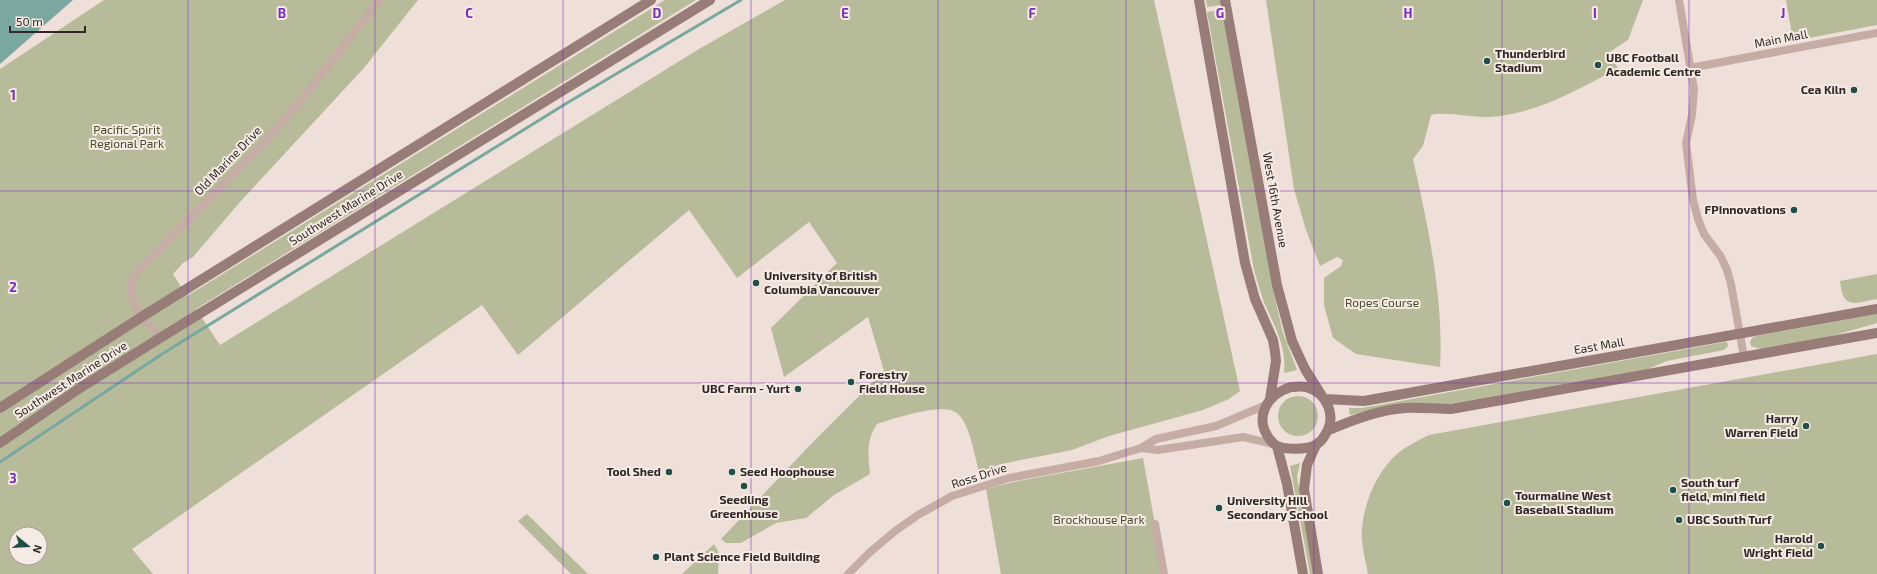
<svg xmlns="http://www.w3.org/2000/svg" width="1877" height="574" viewBox="0 0 1877 574" font-family="'Exo 2',sans-serif">
<rect width="100%" height="100%" fill="#eedfd8"/>
<!-- green -->
<path fill="#b7bb9a" fill-rule="evenodd" d="M104 0H418L363 69 240 202 193 257 183 263 173 274 187 296 665 0H696L196 309 220 345 699 49 785 0H1154L1240 391 1229 399 1203 410 1109 436 1072 450 1001 464 979 472C975 457 970 425 958 414 944 401 894 419 877 424 866 441 868 453 870 474L834 495 806 518 776 523 741 543H726L721 539 810 445 884 371 868 317 784 377 771 328 837 263 809 222 737 278 689 210 518 355 482 305 132 549 153 574H0V69ZM16 534H40V558H16Z
M1206 0H1222V5L1207 7Z
M1266 0H1643L1628 40 1608 53 1618 68C1578 90 1538 113 1491 117 1476 118 1442 111 1431 115L1423 146 1413 159C1428 226 1444 299 1440 367L1356 354 1333 338 1324 305V278L1341 266 1343 260 1337 257 1320 266 1306 230 1294 189Z
M1786 0H1877V25L1793 41Z
M1223 10 1277 307 1283 333 1297 370 1284 373C1287 345 1273 324 1263 300 1260 290 1257 280 1254 270L1207 12Z
M1877 274V299C1854 303 1843 310 1840 281Z
M1877 314V323L1825 338 1761 349 1751 346 1750 342 1752 338 1756 336Z
M1725 342H1727L1728 346 1724 350 1667 361 1648 369 1449 404 1376 409 1350 415 1349 408H1362Z
M1877 354V574H1368C1366 563 1363 552 1362 540 1360 511 1375 473 1397 454 1407 446 1418 440 1429 435Z
M1278 416a20 20 0 1 1 40 0a20 20 0 1 1-40 0Z
M1143 458 1164 574H1001L986 489 1018 481Z
M1300 463 1297 476 1314 574H1310L1290 466Z
M527 514 588 574H571L518 521Z
M714 544 719 553 718 574H682Z"/>
<!-- water -->
<path fill="#7aa8a0" d="M0 0H73L0 64Z"/>
<g fill="none" stroke-linecap="round" stroke-linejoin="round">
<!-- stream -->
<path stroke="#7aa8a0" stroke-width="3" d="M0 462 162 354 567 103 741 0"/>
<!-- street -->
<path stroke="#c5ada5" stroke-width="8" d="M1679 0 1694 89 1692 115 1686 143 1693 200 1698 219 1704 234 1721 257 1727 270 1731 284 1744 357
M1690 68 1877 33
M160 338C145 319 121 298 136 273L259 148 302 99 379 0
M1141 448 1158 450 1243 437 1273 444
M1155 524 1164 574
M848 574 869 553 895 531 918 515 952 496 1009 478 1099 461 1141 448 1156 439 1216 426 1266 405"/>
<!-- secondary -->
<path stroke="#987c77" stroke-width="10" d="M1199 0 1245 263 1255 299 1273 340 1275 352 1276 361 1270 399
M1225 0 1277 285 1292 341 1305 369 1322 396
M1291 387C1296 387 1301 386 1306 387 1328 393 1337 417 1325 435 1323 439 1320 442 1317 444 1309 450 1280 451 1273 443 1252 421 1265 395 1291 387Z
M1325 399 1364 401 1877 309
M0 408 143 316 651 0
M1329 430C1353 420 1378 410 1405 408 1420 407 1436 409 1451 409L1877 333
M0 443 80 388 160 338 710 0
M1316 445 1307 465 1304 489 1318 574
M1277 446 1287 484 1303 574"/>
</g>
<!-- grid -->
<path fill="none" stroke="#7b2cbf" stroke-width="1" stroke-opacity="0.55" d="M188 0V574M375 0V574M563 0V574M751 0V574M938 0V574M1126 0V574M1314 0V574M1502 0V574M1689 0V574M0 191H1877M0 383H1877"/>
<!-- markers -->
<g fill="#1f4f48" stroke="#f6eae4" stroke-width="1.5">
<circle cx="1487" cy="61" r="4"/>
<circle cx="1598" cy="65" r="4"/>
<circle cx="1854" cy="90" r="4"/>
<circle cx="1794" cy="210" r="4"/>
<circle cx="756" cy="283" r="4"/>
<circle cx="851" cy="382" r="4"/>
<circle cx="798" cy="389" r="4"/>
<circle cx="1806" cy="426" r="4"/>
<circle cx="669" cy="472" r="4"/>
<circle cx="732" cy="472" r="4"/>
<circle cx="744" cy="486" r="4"/>
<circle cx="1673" cy="490" r="4"/>
<circle cx="1507" cy="503" r="4"/>
<circle cx="1219" cy="508" r="4"/>
<circle cx="1679" cy="520" r="4"/>
<circle cx="1821" cy="546" r="4"/>
<circle cx="656" cy="557" r="4"/>
</g>
<g text-anchor="middle" stroke-width="4" stroke-linejoin="round" paint-order="stroke">
<!-- street labels -->
<g font-size="12" fill="#312726" stroke="#f6eae4">
<text transform="translate(1781 39) rotate(-11)" y="4">Main Mall</text>
<text transform="translate(228 161) rotate(-46)" y="4">Old Marine Drive</text>
<text transform="translate(1275 200) rotate(80)" y="4">West 16th Avenue</text>
<text transform="translate(346 208) rotate(-32)" y="4">Southwest Marine Drive</text>
<text transform="translate(1599 346) rotate(-10)" y="4">East Mall</text>
<text transform="translate(71 380) rotate(-33)" y="4">Southwest Marine Drive</text>
<text transform="translate(979 476) rotate(-18)" y="4">Ross Drive</text>
</g>
<!-- poi labels -->
<g font-size="12" font-weight="bold" fill="#312726" stroke="#f6eae4" text-anchor="start">
<text x="1495" y="58">Thunderbird<tspan x="1495" dy="14">Stadium</tspan></text>
<text x="1606" y="62">UBC Football<tspan x="1606" dy="14">Academic Centre</tspan></text>
<text x="1846" y="94" text-anchor="end">Cea Kiln</text>
<text x="1786" y="214" text-anchor="end">FPInnovations</text>
<text x="764" y="280">University of British<tspan x="764" dy="14">Columbia Vancouver</tspan></text>
<text x="859" y="379">Forestry<tspan x="859" dy="14">Field House</tspan></text>
<text x="790" y="393" text-anchor="end">UBC Farm - Yurt</text>
<text x="1798" y="423" text-anchor="end">Harry<tspan x="1798" dy="14">Warren Field</tspan></text>
<text x="661" y="476" text-anchor="end">Tool Shed</text>
<text x="740" y="476">Seed Hoophouse</text>
<text x="1681" y="487">South turf<tspan x="1681" dy="14">field, mini field</tspan></text>
<text x="1515" y="500">Tourmaline West<tspan x="1515" dy="14">Baseball Stadium</tspan></text>
<text x="744" y="504" text-anchor="middle">Seedling<tspan x="744" dy="14">Greenhouse</tspan></text>
<text x="1227" y="505">University Hill<tspan x="1227" dy="14">Secondary School</tspan></text>
<text x="1687" y="524">UBC South Turf</text>
<text x="1813" y="543" text-anchor="end">Harold<tspan x="1813" dy="14">Wright Field</tspan></text>
<text x="664" y="561">Plant Science Field Building</text>
</g>
<!-- park labels -->
<g font-size="12" fill="#484d2c" stroke="#f6eae4">
<text x="127" y="134">Pacific Spirit<tspan x="127" dy="14">Regional Park</tspan></text>
<text x="1382" y="307">Ropes Course</text>
<text x="1099" y="524">Brockhouse Park</text>
</g>
</g>
<g font-size="13" text-anchor="middle" font-weight="bold" fill="#7b2cbf" stroke="#f6eae4" stroke-width="4" stroke-linejoin="round" paint-order="stroke">
<text x="282" y="18">B</text>
<text x="469" y="18">C</text>
<text x="657" y="18">D</text>
<text x="845" y="18">E</text>
<text x="1032" y="18">F</text>
<text x="1220" y="18">G</text>
<text x="1408" y="18">H</text>
<text x="1595" y="18">I</text>
<text x="1783" y="18">J</text>
<text x="13" y="100">1</text>
<text x="13" y="292">2</text>
<text x="13" y="483">3</text>
</g>
<!-- north arrow -->
<g transform="translate(28 546) rotate(108)"><circle r="19" fill="#f6eae4" stroke="#a79c98"/>
<path d="M0-3L7 15L0 10L-7 15Z" fill="#1f4f48"/>
<text y="-6" font-size="11" font-weight="bold" text-anchor="middle" fill="#312726">N</text>
</g>
<!-- scale -->
<path d="M10 26v6h75v-6" fill="none" stroke="#312726" stroke-width="2"/>
<text x="16" y="26" font-size="12" fill="#312726" stroke="#f6eae4" stroke-width="3" paint-order="stroke">50 m</text>
</svg>
